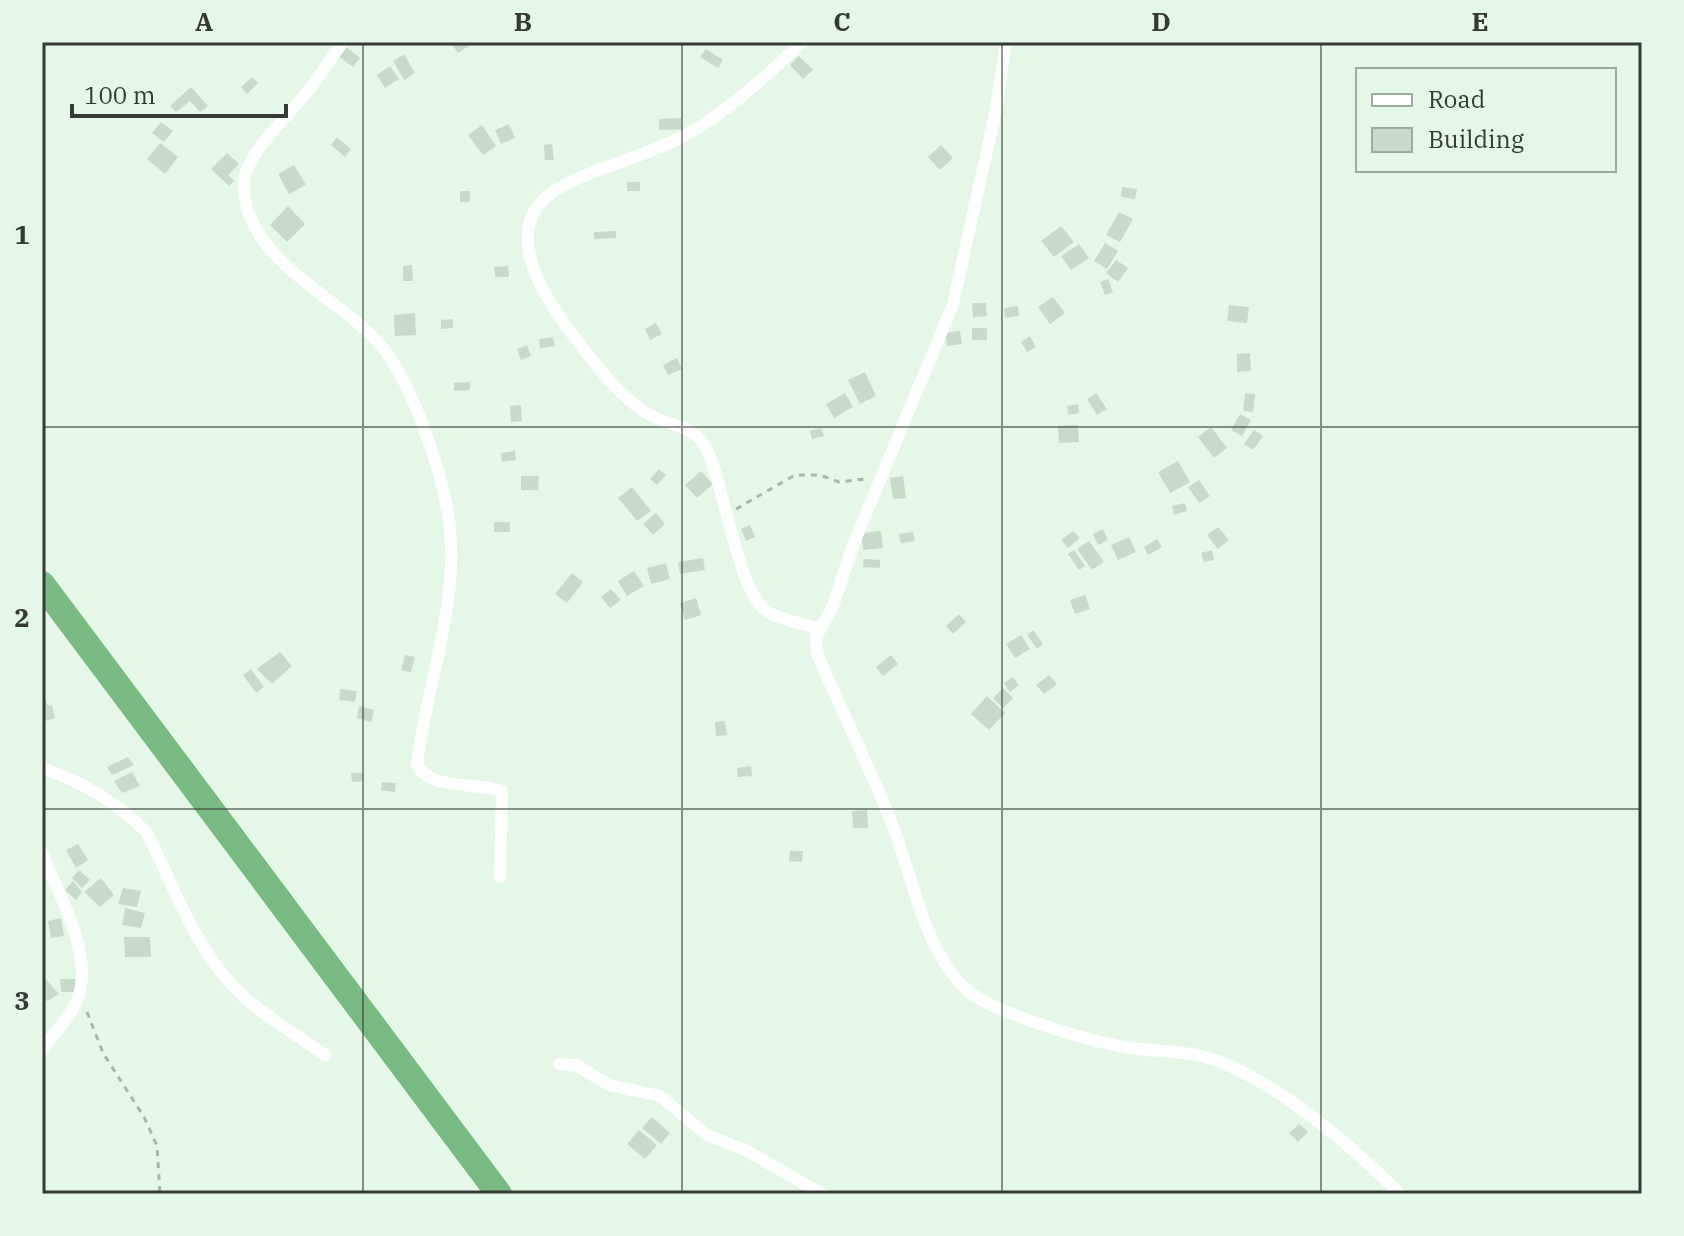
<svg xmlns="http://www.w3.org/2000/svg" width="1684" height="1236" viewBox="0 0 1684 1236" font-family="'IBM Plex Serif',serif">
<rect width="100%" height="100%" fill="#e5f7e7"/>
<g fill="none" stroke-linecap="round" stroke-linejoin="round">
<!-- river -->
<path stroke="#78ba82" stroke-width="26" d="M42 584 499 1194"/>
</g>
<!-- building -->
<path fill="#c8daca" d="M455 42H475L458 53 452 44Z
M345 46 360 58 353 67 338 56Z
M706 49 723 60 718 68 700 57Z
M404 54 415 73 404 80 393 61Z
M799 56 813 70 803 79 790 65Z
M390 66 399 79 385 88 377 75Z
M252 77 258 83 247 94 241 87Z
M191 87 208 106 200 112 190 101 176 112 170 106Z
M681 118 682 129 659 130V119Z
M161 122 173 131 164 142 152 133Z
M509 124 515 138 501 144 495 130Z
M482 125 496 146 483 155 468 135Z
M337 137 351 149 345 157 331 145Z
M160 143 178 157 165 174 147 159Z
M552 144 554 160H545L544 145Z
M941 145 953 158 940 170 928 157Z
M227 153 239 164 228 175 234 181 229 186 211 169Z
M294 165 306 185 289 194 278 174Z
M627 182H640V191H627Z
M1122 187 1137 189 1135 199 1121 197Z
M460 191H470V202H460Z
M288 206 305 224 287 242 270 225Z
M1119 212 1133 219 1120 242 1106 235Z
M1061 226 1074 242 1054 257 1041 241Z
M616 231V238L594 239V232Z
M1105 243 1118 251 1107 269 1094 261Z
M1079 244 1089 258 1071 270 1061 256Z
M1116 260 1128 268 1118 282 1106 273Z
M412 265 413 281H403V266Z
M508 266 509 277H495L494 267Z
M1108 279 1113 292 1105 295 1100 282Z
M1053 297 1065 313 1050 324 1038 307Z
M972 303H986L987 316 973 317Z
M1229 305 1249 307 1247 323 1227 321Z
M1018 306 1019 316 1005 318 1004 308Z
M415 313 416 335 395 336 394 315Z
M453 319V328L441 329V320Z
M656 323 662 334 650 340 645 329Z
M972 328H987V340H972Z
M960 331 962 344 947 346 945 333Z
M1030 336 1036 347 1027 352 1021 342Z
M553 337 555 346 540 348 539 339Z
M527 345 531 356 521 360 517 349Z
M1250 353 1251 371 1237 372V354Z
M677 358 682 369 668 375 663 365Z
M865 372 876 396 860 404 848 380Z
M470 382V390L454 391V383Z
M845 393 853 407 834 418 826 404Z
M1096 393 1107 409 1097 415 1087 399Z
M1245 393 1255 394 1253 412 1243 411Z
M1078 404 1079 413 1068 415 1067 406Z
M521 405 522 421 511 422 510 406Z
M1240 414 1251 420 1242 436 1231 430Z
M1078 425 1079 442 1059 443 1058 426Z
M1211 427 1227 448 1214 458 1198 437Z
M821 428 824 436 812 439 810 431Z
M1254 430 1263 436 1253 450 1244 444Z
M515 451 516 460 502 462 501 453Z
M1178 461 1190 482 1170 493 1158 472Z
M659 469 666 475 657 485 650 479Z
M701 471 713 484 697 498 685 485Z
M521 476H539L538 490H521Z
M903 476 906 498 893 499 890 478Z
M1199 480 1210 496 1199 503 1188 487Z
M632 487 651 511 637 521 618 498Z
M1185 503 1187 511 1174 515 1172 506Z
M656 513 665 524 653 535 643 524Z
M494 522H510V532H494Z
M750 525 755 537 746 541 741 529Z
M1218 527 1229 540 1218 549 1207 535Z
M1103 529 1108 540 1098 545 1093 534Z
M881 531 883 548 863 550 861 533Z
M1073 531 1080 538 1068 548 1061 540Z
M913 532 915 541 901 543 899 534Z
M1129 537 1136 552 1118 560 1111 545Z
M1157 539 1162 547 1148 555 1144 547Z
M1089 541 1104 562 1092 570 1077 549Z
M1074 550 1085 566 1079 570 1068 554Z
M1212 550 1214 560 1204 562 1201 553Z
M703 558 705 570 680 574 678 562Z
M864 559 880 560V568L863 567Z
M666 563 670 579 651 584 647 568Z
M634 571 644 586 627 596 618 581Z
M572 573 583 582 567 603 555 594Z
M611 589 621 600 610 608 601 597Z
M1085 595 1090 609 1075 614 1070 600Z
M696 598 701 615 685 620 680 603Z
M959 614 966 622 953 634 946 626Z
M1033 630 1043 644 1037 649 1027 635Z
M1021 635 1030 649 1015 658 1006 644Z
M280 652 292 666 272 684 257 669Z
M405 655 415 657 411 672 401 670Z
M891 655 898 664 883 676 876 667Z
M251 669 264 687 256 693 243 675Z
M1049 675 1057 684 1044 694 1036 685Z
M1013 677 1019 685 1010 692 1004 683Z
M1003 688 1013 698 1003 708 993 698Z
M340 689 357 691 355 702 339 700Z
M987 696 1005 713 989 730 971 714Z
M46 700 48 706 52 705 55 718 42 722V701Z
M359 706 374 710 371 722 357 718Z
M725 721 727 735 716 736 715 722Z
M128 757 134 765 112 775 107 767Z
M751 766 752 776 738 777 737 768Z
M132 772 140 786 122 793 114 781Z
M351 773H363V781L352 782Z
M382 782 396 783 395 792 381 790Z
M867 810 868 828H853L852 811Z
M78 844 88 860 76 868 66 850Z
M790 851H803L802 862 789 861Z
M79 870 90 880 82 888 72 878Z
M101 878 114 895 100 907 84 892Z
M73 881 82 892 76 900 65 890Z
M123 888 141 891 137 907 118 904Z
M125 908 145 913 141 928 122 925Z
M61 918 64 936 51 938 48 921Z
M124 937H150L151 957H125Z
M45 978 59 994 47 1001 42 996Z
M60 979H77L78 992H61Z
M652 1117 670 1133 661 1144 642 1128Z
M1299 1124 1308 1132 1298 1142 1289 1133Z
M639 1130 657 1145 645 1159 627 1144Z"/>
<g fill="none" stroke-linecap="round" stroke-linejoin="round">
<!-- path -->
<path stroke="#a9b7aa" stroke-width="3" stroke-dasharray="6 6" stroke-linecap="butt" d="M736 509 795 475H820L839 482 865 479
M87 1012 103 1053 144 1117 157 1146 160 1194"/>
<!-- minor -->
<path stroke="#fff" stroke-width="12" d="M343 42C331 58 321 75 308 91 290 115 244 154 244 184 243 258 335 295 377 341 411 378 439 464 448 513 462 598 427 681 417 764 428 791 480 782 502 791L500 877
M802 42C768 75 721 118 678 139 642 157 600 167 566 184 489 222 546 301 582 347 601 371 619 395 645 412 663 425 690 424 703 443 724 475 736 593 768 612 782 621 803 623 819 629
M1006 42 996 110 953 304 854 543 833 606 816 637 817 654C842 711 870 768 893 826 913 878 924 951 967 990 992 1013 1090 1041 1125 1047 1153 1052 1181 1050 1209 1058 1274 1079 1352 1146 1400 1194
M42 768C79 780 121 805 147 833 173 884 192 941 231 984 257 1012 294 1033 325 1055
M42 853C58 893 94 954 78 998 71 1017 53 1034 42 1050
M559 1064 576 1065 609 1085 660 1096 707 1135 747 1151 822 1194
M1641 1194 1642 1193"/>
</g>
<!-- grid -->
<path fill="none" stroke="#343b35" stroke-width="2" stroke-opacity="0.55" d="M363 42V1194M682 42V1194M1002 42V1194M1321 42V1194M42 427H1642M42 809H1642"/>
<!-- border -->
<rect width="1684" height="1236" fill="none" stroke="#e5f7e7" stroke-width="88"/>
<!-- legend -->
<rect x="1356" y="68" width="260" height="104" fill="#e5f7e7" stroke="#9eaca0" stroke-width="2"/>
<rect x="1372" y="94" width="40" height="12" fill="#ffffff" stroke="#9eaca0" stroke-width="2"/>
<text x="1428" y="108" font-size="24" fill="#343b35">Road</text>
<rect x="1372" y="128" width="40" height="24" fill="#c8daca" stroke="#9eaca0" stroke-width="2"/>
<text x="1428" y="148" font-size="24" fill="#343b35">Building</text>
<!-- scale -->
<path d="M72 104v12h214v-12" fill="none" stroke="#343b35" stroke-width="4"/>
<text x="84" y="104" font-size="24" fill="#343b35" stroke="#e5f7e7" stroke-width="6" paint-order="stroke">100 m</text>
<rect x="44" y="44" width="1596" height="1148" fill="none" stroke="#343b35" stroke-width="3"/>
<g font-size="26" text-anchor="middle" font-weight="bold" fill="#343b35">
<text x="204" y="31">A</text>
<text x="523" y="31">B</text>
<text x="842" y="31">C</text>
<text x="1161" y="31">D</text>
<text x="1480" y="31">E</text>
<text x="22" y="244">1</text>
<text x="22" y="627">2</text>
<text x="22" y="1010">3</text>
</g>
</svg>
